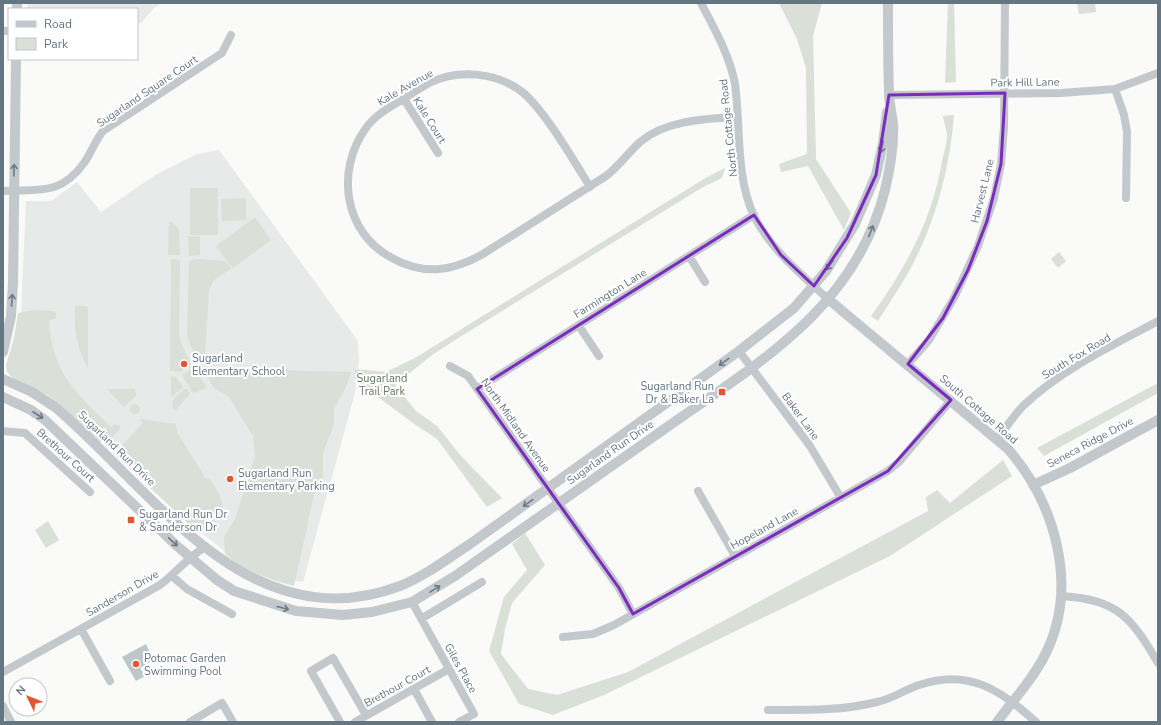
<svg xmlns="http://www.w3.org/2000/svg" width="1161" height="725" viewBox="0 0 1161 725" font-family="'Nunito Sans',sans-serif">
<rect width="100%" height="100%" fill="#fafaf8"/>
<!-- built -->
<path fill="#e8e9e9" d="M28 3H162L153 9 141 23 137 24V9H27Z
M219 150 358 341 359 359 355 393 303 582 282 579 262 572 224 551 195 527 128 465 87 423 21 315 26 201H51L77 182 101 212 157 174 197 154Z"/>
<!-- green -->
<path fill="#dadfd7" d="M779 3H822L813 36 816 159 851 213 844 230 808 166 781 172 779 164 807 154 806 68 797 39Z
M948 3H954L956 82 945 83Z
M1077 3H1095L1096 12 1079 14Z
M954 115C950 165 938 213 916 258 905 280 891 300 878 321L871 316C905 270 933 218 942 161 944 153 947 143 947 134 946 128 944 122 943 116Z
M725 168 722 178 703 187 460 337 432 355 395 385 416 411 437 426 461 456 502 498 487 507 437 439 413 423 355 380V369L386 372 415 358 707 177Z
M190 188H218V235H190Z
M246 198V220L222 221 221 199Z
M255 217 271 240 233 268 216 246Z
M169 222H171L179 229 180 255H168Z
M188 236 200 237V255L189 256Z
M1059 252 1066 261 1058 268 1051 259Z
M171 259 180 260 179 333 181 343 191 364 180 372 170 371Z
M198 259 225 261 232 268 214 280 209 290 205 354 211 362 198 363 187 336 189 261Z
M75 306H86L88 308V368C76 348 74 328 75 306Z
M35 310 53 311 56 313V318L49 321C52 373 76 393 111 427L115 424 120 426V429L108 442H99L59 404 47 395 13 378 7 372 6 365 14 338 18 313Z
M194 368 207 388 193 393 182 375Z
M202 368 351 372 346 387 334 409V425L323 452V478L315 490 294 586C269 579 245 571 225 554L224 536 235 519 255 456 253 436 229 397 214 388Z
M171 376 176 377 183 387 171 398Z
M1158 383V393L1044 456 1037 448Z
M107 389H135L136 396 124 407Z
M184 389H187L190 394 176 410 173 409C170 399 178 395 184 389Z
M130 409a5 5 0 1 1 10 0a5 5 0 1 1-10 0Z
M139 419 176 424 177 432 206 479 209 478C213 484 218 491 221 498 228 519 209 528 191 526L114 454 143 423Z
M1003 460 1012 476 890 556 604 695 553 715 519 704 489 651 504 597 527 570 512 544 525 533 545 565 512 603 505 629 501 654 528 689 557 695 628 672 928 511 926 497 937 490 950 503Z
M48 521 59 540 46 548 35 530Z"/>
<!-- water -->
<path fill="#bbc7cb" d="M146 644 153 660 140 668 145 676 136 681 122 657Z"/>
<g fill="none" stroke-linecap="round" stroke-linejoin="round">
<!-- minor -->
<path stroke="#c3c8cc" stroke-width="8" d="M701 3C714 28 730 56 735 84 741 127 735 175 754 216 771 250 801 274 828 299
M3 31H9
M1115 89 1124 115 1127 132 1126 198
M889 95 1061 93 1115 89 1158 73
M404 99 438 153
M590 187C574 161 544 109 521 91 495 72 458 69 429 83 420 88 412 94 403 99 390 107 375 115 366 128 335 171 344 233 392 258 424 276 453 271 483 254L606 176C619 166 628 153 640 142 666 120 705 119 737 117
M3 191C39 189 60 196 84 163 91 153 95 141 103 131L222 53 231 35
M689 256 705 282
M579 326 599 356
M739 351 810 446 841 498
M908 364 929 340 954 298 978 246 994 198 1001 164 1004 127 1005 3
M450 366 468 376 619 588 633 614
M477 389 754 215
M3 431 25 433 90 492
M997 439C1006 428 1014 415 1024 405 1062 369 1112 346 1158 321
M698 491 735 556
M172 576 187 589 232 614
M1062 596C1118 600 1131 617 1158 663
M412 602 474 714 459 722
M421 619 482 582
M81 629 110 681
M563 637 593 634 614 625 888 471 899 462 951 400
M3 672 160 585C177 572 187 558 205 547
M414 689 432 722
M3 706 11 722
M768 710C804 710 841 711 877 702 892 699 904 690 919 685 968 668 1001 690 1036 722
M190 722 222 703 233 722
M340 722 311 671 333 658 366 715
M355 722 449 669"/>
<!-- tertiary -->
<path stroke="#c3c8cc" stroke-width="10" d="M17 9V3
M828 299 1008 449C1055 503 1079 585 1046 653 1033 679 1014 699 997 722
M3 352 11 316 13 283 16 59
M3 379 32 392 55 407C153 490 249 643 400 586 425 576 447 559 470 544L739 351 794 308 826 271 855 224 876 175 883 143 887 112
M3 397 31 410 45 420 177 546 217 580 234 591 296 611 343 615 372 612 412 602 455 576C521 530 587 483 653 437 749 368 854 314 885 190 890 169 894 145 893 124 892 114 889 103 889 93 888 63 888 33 888 3
M1033 485 1070 468 1158 420"/>
</g>
<!-- one-way arrows -->
<defs><path id="oneway-shaft" d="M-6 0H5M1.5-3L5.5 0L1.5 3" fill="none" stroke-width="1.6" stroke-linecap="round" stroke-linejoin="round"/></defs>
<g stroke="#6a7a87">
<use href="#oneway-shaft" transform="translate(882 147) rotate(102)"/>
<use href="#oneway-shaft" transform="translate(14 170) rotate(-89)"/>
<use href="#oneway-shaft" transform="translate(871 231) rotate(-68)"/>
<use href="#oneway-shaft" transform="translate(830 265) rotate(125)"/>
<use href="#oneway-shaft" transform="translate(12 300) rotate(-86)"/>
<use href="#oneway-shaft" transform="translate(724 362) rotate(144)"/>
<use href="#oneway-shaft" transform="translate(38 415) rotate(33)"/>
<use href="#oneway-shaft" transform="translate(528 503) rotate(145)"/>
<use href="#oneway-shaft" transform="translate(173 542) rotate(43)"/>
<use href="#oneway-shaft" transform="translate(435 589) rotate(-31)"/>
<use href="#oneway-shaft" transform="translate(283 608) rotate(15)"/>
</g>
<!-- marked area -->
<path fill="none" stroke="#7b2cbf" stroke-width="3" stroke-linejoin="round" d="M1005 93 1001 164 987 221 968 270 943 318 908 364 951 400 888 471 633 614 619 588 477 389 754 215 781 255 814 286 847 238 876 175 889 95Z"/>
<!-- markers -->
<g fill="#e4572e" stroke="#fff" stroke-width="1.5">
<circle cx="184" cy="364" r="4"/>
<rect x="718" y="388" width="8" height="8" rx="2"/>
<circle cx="230" cy="479" r="4"/>
<rect x="127" y="516" width="8" height="8" rx="2"/>
<circle cx="136" cy="664" r="4"/>
</g>
<g text-anchor="middle" stroke-width="4" stroke-linejoin="round" paint-order="stroke">
<!-- street labels -->
<g font-size="11" fill="#657683" stroke="#fff">
<text transform="translate(1025 82) rotate(-1)" y="4">Park Hill Lane</text>
<text transform="translate(405 87) rotate(-30)" y="4">Kale Avenue</text>
<text transform="translate(147 91) rotate(-34)" y="4">Sugarland Square Court</text>
<text transform="translate(430 120) rotate(58)" y="4">Kale Court</text>
<text transform="translate(728 128) rotate(-96)" y="4">North Cottage Road</text>
<text transform="translate(982 191) rotate(-76)" y="4">Harvest Lane</text>
<text transform="translate(610 293) rotate(-32)" y="4">Farmington Lane</text>
<text transform="translate(1076 356) rotate(-31)" y="4">South Fox Road</text>
<text transform="translate(979 409) rotate(41)" y="4">South Cottage Road</text>
<text transform="translate(801 416) rotate(54)" y="4">Baker Lane</text>
<text transform="translate(516 425) rotate(55)" y="4">North Midland Avenue</text>
<text transform="translate(1090 442) rotate(-28)" y="4">Seneca Ridge Drive</text>
<text transform="translate(117 448) rotate(44)" y="4">Sugarland Run Drive</text>
<text transform="translate(610 452) rotate(-35)" y="4">Sugarland Run Drive</text>
<text transform="translate(66 455) rotate(42)" y="4">Brethour Court</text>
<text transform="translate(764 528) rotate(-29)" y="4">Hopeland Lane</text>
<text transform="translate(122 593) rotate(-30)" y="4">Sanderson Drive</text>
<text transform="translate(461 668) rotate(61)" y="4">Giles Place</text>
<text transform="translate(397 686) rotate(-29)" y="4">Brethour Court</text>
</g>
<!-- poi labels -->
<g font-size="11" fill="#657683" stroke="#fff" text-anchor="start">
<text x="192" y="362">Sugarland<tspan x="192" dy="13">Elementary School</tspan></text>
<text x="714" y="390" text-anchor="end">Sugarland Run<tspan x="714" dy="13">Dr &amp; Baker La</tspan></text>
<text x="238" y="477">Sugarland Run<tspan x="238" dy="13">Elementary Parking</tspan></text>
<text x="139" y="518">Sugarland Run Dr<tspan x="139" dy="13">&amp; Sanderson Dr</tspan></text>
<text x="144" y="662">Potomac Garden<tspan x="144" dy="13">Swimming Pool</tspan></text>
</g>
<!-- park labels -->
<g font-size="11" fill="#687a64" stroke="#fff">
<text x="382" y="382">Sugarland<tspan x="382" dy="13">Trail Park</tspan></text>
</g>
</g>
<!-- border -->
<rect width="1161" height="725" fill="none" stroke="#657683" stroke-width="8"/>
<!-- legend -->
<rect x="8" y="8" width="130" height="52" fill="#ffffff" stroke="#c1c8cd"/>
<rect x="16" y="21" width="20" height="6" fill="#c3c8cc" stroke="#c1c8cd"/>
<text x="44" y="28" font-size="12" fill="#657683">Road</text>
<rect x="16" y="38" width="20" height="12" fill="#dadfd7" stroke="#c1c8cd"/>
<text x="44" y="48" font-size="12" fill="#657683">Park</text>
<!-- north arrow -->
<g transform="translate(28 697) rotate(313)"><circle r="19" fill="#ffffff" stroke="#c1c8cd"/>
<path d="M0-3L7 15L0 10L-7 15Z" fill="#e4572e"/>
<text y="-6" font-size="11" font-weight="bold" text-anchor="middle" fill="#657683">N</text>
</g>
</svg>
